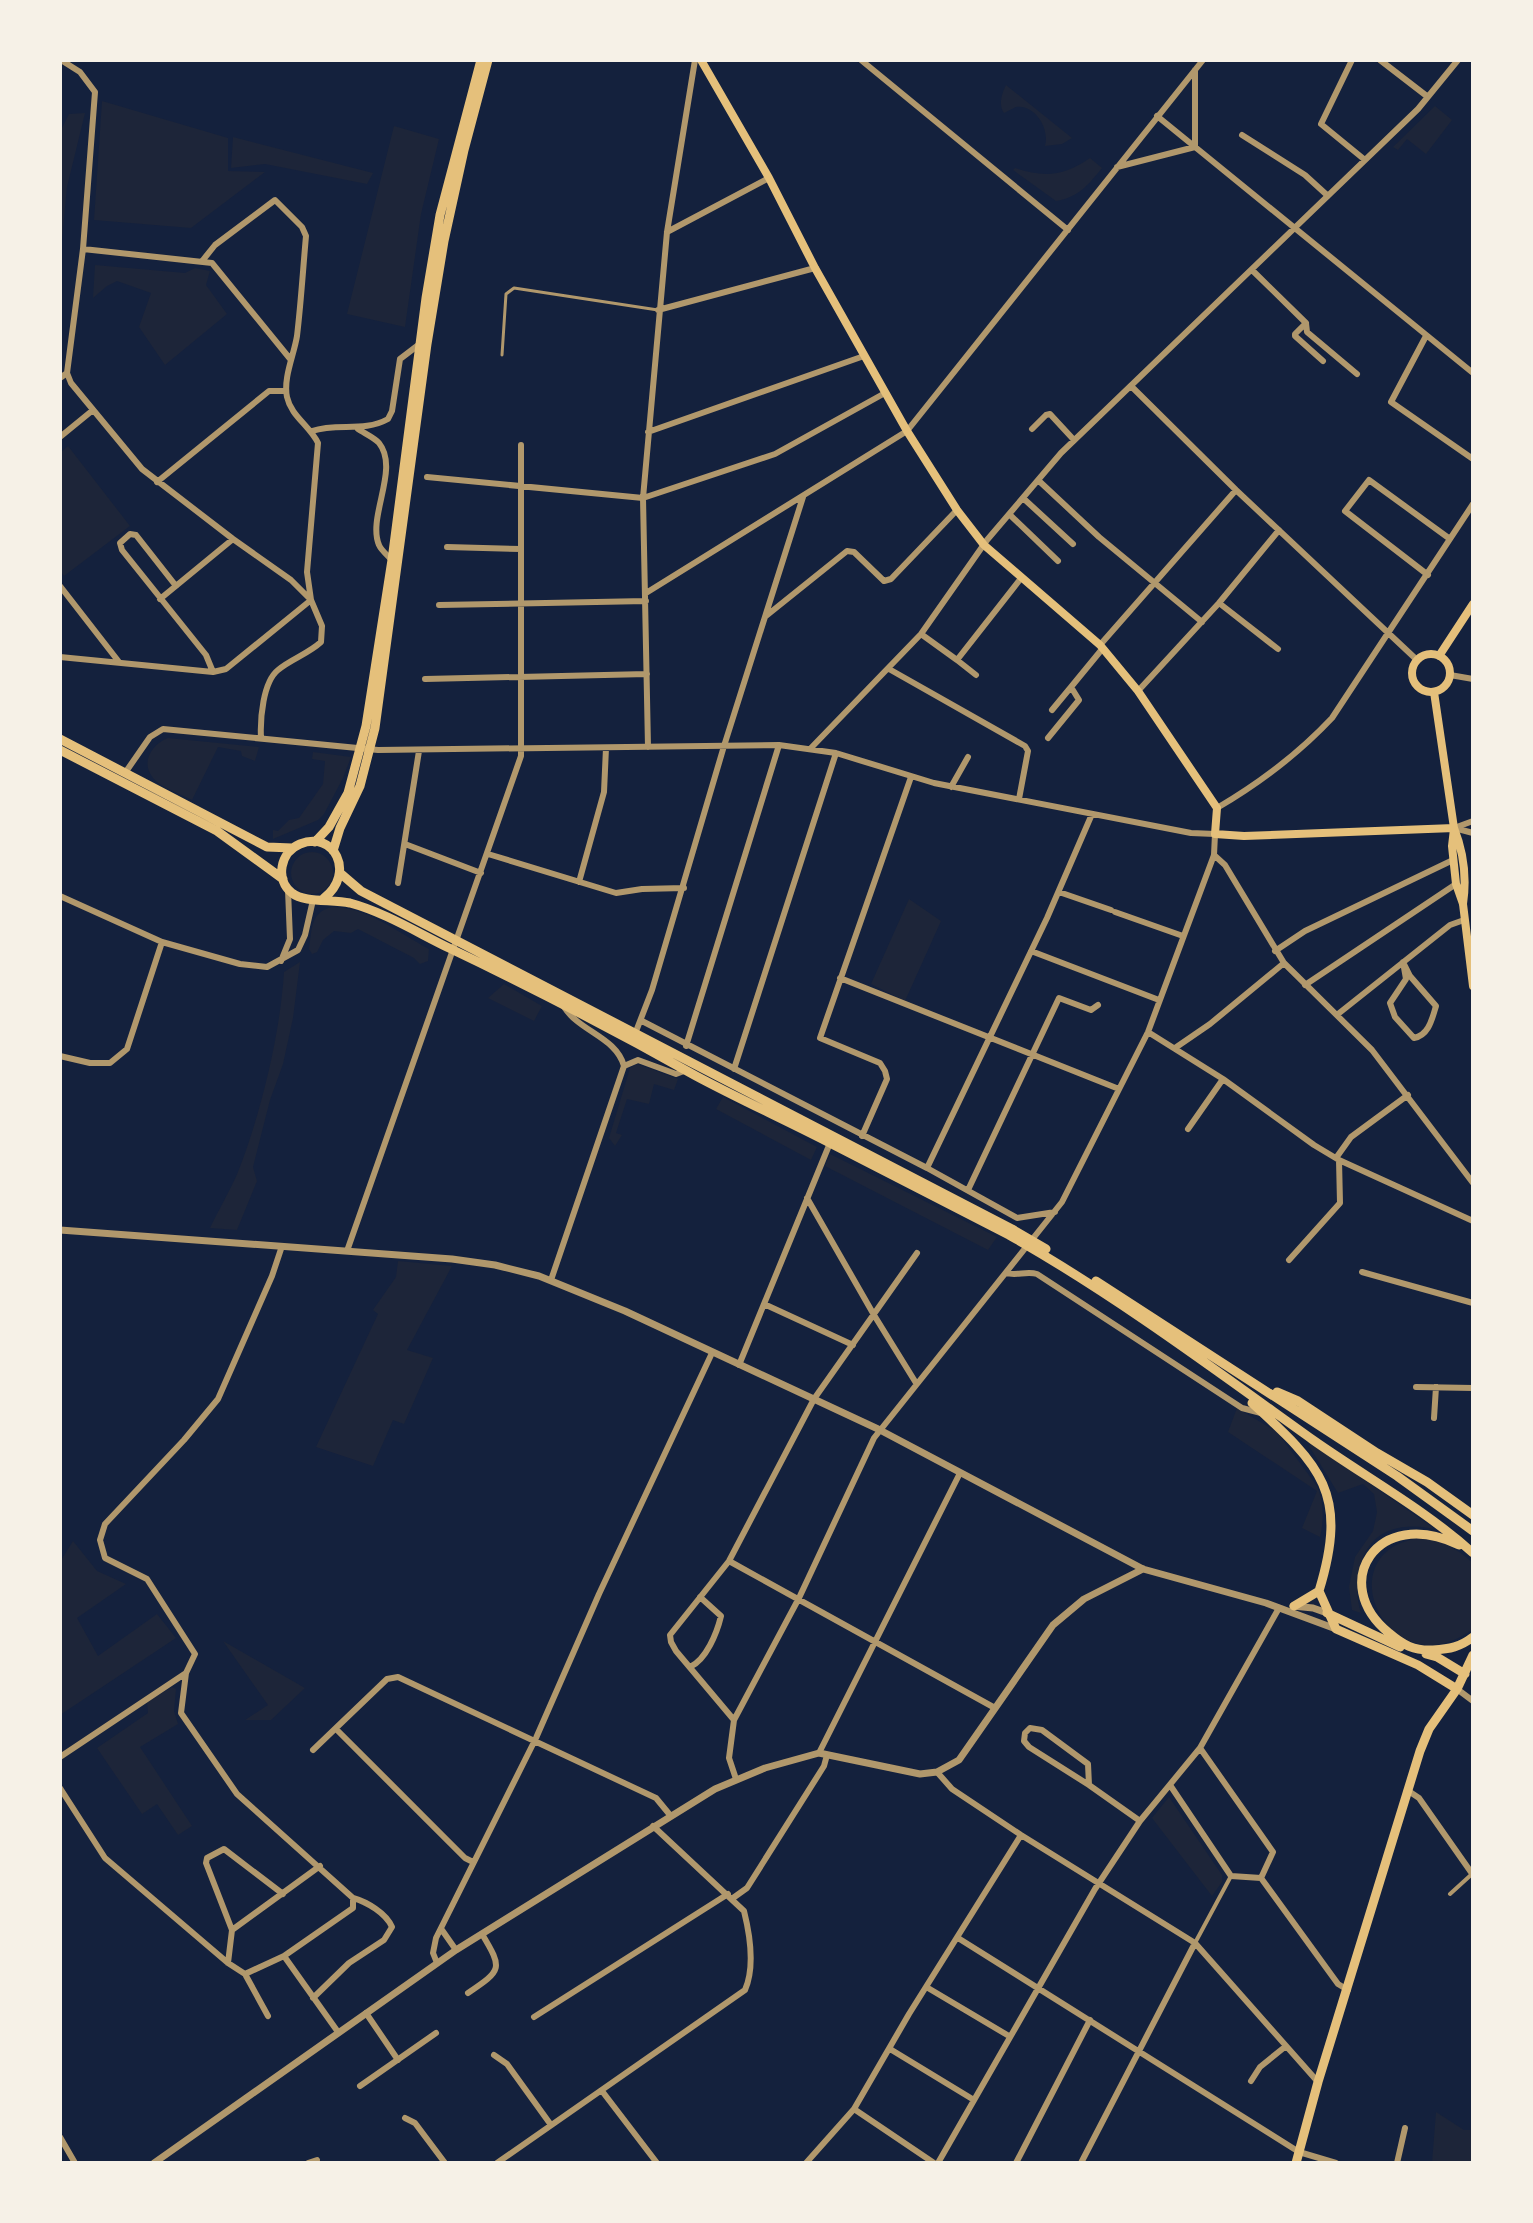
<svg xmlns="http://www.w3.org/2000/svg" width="1533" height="2223" viewBox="0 0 1533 2223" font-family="Signika,sans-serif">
<rect width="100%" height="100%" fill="#14213d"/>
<!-- green -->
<path fill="#1d2539" d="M1006 85 1072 138 1062 144 1045 146C1050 129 1035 104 1016 107 1015 107 1005 113 1004 113 998 105 1002 93 1006 85Z
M102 101 228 138V171L265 172 191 228 94 220Z
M1435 106 1452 120 1426 154 1407 139 1398 150 1393 147Z
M85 113 67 187 60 261V132L69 114Z
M394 126 439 139 421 214 405 327 347 314Z
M233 137 373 173 367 184 265 164 231 168Z
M1090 158 1102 168C1088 185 1079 197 1056 201L1013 170 1015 168C1044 178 1065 176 1090 158Z
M95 265 185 273 195 268 210 271 206 285 227 314 165 365 139 327 151 293 117 281 107 286 93 298Z
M68 446 130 526 64 576 60 571V453Z
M168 738 259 747 255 761 242 756 241 751 218 747 192 800C181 794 161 788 153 778 140 762 152 744 168 738Z
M313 752 351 757 343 778 324 814 318 820 273 839V830L278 831 289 820 299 818 323 784 325 761 312 759Z
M291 873a21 21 0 1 1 42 0a21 21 0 1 1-42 0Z
M909 899 941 921 905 1001 871 984Z
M332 907C367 907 399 933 429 949L428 961 420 964 414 958 358 929 351 933 334 931 323 940 317 952 312 954 309 949C312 930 310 912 332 907Z
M300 962 293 1018 283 1064 270 1100 253 1167 257 1181 237 1230 210 1228C219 1209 230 1191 238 1172 261 1113 280 1035 284 972Z
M504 984 542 1006 534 1021 488 998Z
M637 1064 678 1079 674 1090 654 1084 649 1104 627 1099 616 1133 622 1135 615 1146 609 1138 630 1068Z
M723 1097 817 1147 811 1160 716 1109Z
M830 1154 997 1237 988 1250 825 1166Z
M398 1261 452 1266 407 1350 433 1358 404 1424 393 1420 373 1466 316 1447 378 1314 373 1310 396 1277Z
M1237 1408 1277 1432 1317 1486C1324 1501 1324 1521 1320 1537L1302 1528 1317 1491 1228 1432Z
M1311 1443 1435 1529C1393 1520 1361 1535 1358 1581 1357 1593 1357 1601 1361 1613L1352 1610 1349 1587 1355 1557 1373 1531 1377 1512 1374 1494 1363 1484 1338 1493 1309 1446Z
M1420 1538C1442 1540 1456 1548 1473 1563V1629C1389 1692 1323 1551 1420 1538Z
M73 1541 97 1571 126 1584 77 1618 98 1656 157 1614 176 1638 60 1715V1562Z
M223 1641 305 1688 271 1720H245L268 1705Z
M172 1687 176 1689 174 1711 178 1724 140 1747 192 1826 178 1835 157 1804 142 1814 97 1748 148 1713 147 1702Z
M1169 1797 1222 1875V1882L1212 1896 1152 1818Z
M1436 2112 1464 2130H1473V2163H1432Z"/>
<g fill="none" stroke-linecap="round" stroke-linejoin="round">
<!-- service -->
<path stroke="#b1986c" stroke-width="3" d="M502 355 506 294 514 288 658 310"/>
<!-- pedestrian -->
<path stroke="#b1986c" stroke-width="4" d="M1450 1894 1472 1874
M1195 1943 1231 1876"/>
<!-- minor -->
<path stroke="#b1986c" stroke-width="6" d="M861 60 1068 230
M1352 60 1321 124 1365 160
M1380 60 1428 97
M1157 116 1473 373
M1242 135 1305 175 1328 196
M1117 167 1195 147V70
M667 232 769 178
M83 249 212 263 291 360
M203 260 215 245 275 200 302 227 306 236C303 269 301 303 297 336 294 355 283 378 287 397 291 416 310 426 318 443L307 572 311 600
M1252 270 1306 323 1307 332 1357 374
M658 310 815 268
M1306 323 1295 334V336L1323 361
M1426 336 1391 402 1473 459
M67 373 71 383 142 469 233 539 291 580 311 600 322 626 321 642C308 654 291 659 278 670 263 682 260 719 261 738
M60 378 67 373 83 249 95 92 80 72 61 60
M1132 387 1236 490 1417 660
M358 429C364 433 375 438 379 443 400 469 367 517 379 545 381 550 387 555 391 559
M1032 429 1046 415 1050 414 1074 440
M312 431C338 422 363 433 388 419L392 411 400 359 421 343
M648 432 864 356
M60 437 93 410
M427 477 643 498 775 454 885 393
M1038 480 1099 537 1202 622
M157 482 269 391H286
M1023 498 1073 544
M1009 514 1058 561
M447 547 521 549
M1428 575 1345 511 1369 480 1450 539
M60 586 119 662
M176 586 136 535 130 534 120 543 122 550 206 655 213 672
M646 593 907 431 1203 60
M160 599 233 539
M1219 603 1278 649
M439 605 646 601
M766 616 847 551 854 552 884 581 891 579 957 510
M921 634 957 660 1022 577
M1100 645 1236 490
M60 657 213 672 226 669 311 600
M957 660 976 675
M889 669 1025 746 1028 751 1019 799
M1450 675 1473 679
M425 679 647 674
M1138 691 1219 603 1279 530
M1052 710 1071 687
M1048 738 1079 700 1071 687 1103 648
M648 747 643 498 667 232 695 60
M810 749 921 634 987 540 1061 453 1418 109 1458 60
M125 773 150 737 163 729 378 750 779 745 836 753 934 783 1191 833 1215 834 1214 855 1148 1032 1062 1202 874 1438 799 1598 734 1720 729 1758 736 1779
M951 787 968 757
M1217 808C1258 784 1300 752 1332 718L1473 504
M1454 828 1473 821
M1458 829 1473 833
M405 844 481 873
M488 854 616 893 642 889 684 888
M1214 855 1225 865 1284 963 1372 1050 1473 1183
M579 882 604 792 606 748
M398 883 419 751
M1059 892 1111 910
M60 896 162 942 240 964 267 967 298 950 305 935 313 900
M1115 912 1183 936
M1031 951 1159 1000
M1275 951 1305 931 1453 860
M281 961 290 939 288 890
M1403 962 1410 976 1436 1006C1432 1019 1429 1035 1414 1038L1395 1017 1390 1003 1406 979Z
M840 978 1119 1089
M1305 985 1456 884
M564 1007C580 1032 616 1037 624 1066
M1338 1014 1450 925 1464 920
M642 1021 927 1168 1017 1218 1055 1212
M1148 1032 1223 1079 1314 1145 1339 1160 1473 1221
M635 1034 652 990 724 746 803 497
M686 1046 779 745
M1175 1048 1210 1024 1284 963
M60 1056 90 1063H110L127 1049 162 942
M624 1066 638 1060 676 1074 684 1071
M734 1069 836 753
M1188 1129 1223 1079
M862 1136 887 1079 885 1071 880 1063 820 1038 911 777
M1336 1158 1351 1137 1408 1095
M927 1168 1047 918 1092 814
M968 1190 1059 998 1091 1010 1098 1005
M807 1198 874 1315 916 1383
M282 1246 272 1276 218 1399 184 1440 105 1524 100 1540 105 1558 147 1579 195 1654 186 1673 181 1713 237 1794 353 1898C367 1902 386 1913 392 1927L384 1940 349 1963 313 1998
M347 1251 521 756V445
M1289 1260 1340 1203 1339 1160
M1362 1272 1473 1303
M1006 1273C1016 1276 1027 1271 1037 1274L1242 1408 1261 1413
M551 1280 624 1066
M764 1304 853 1345
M739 1365 830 1143
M1416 1387 1473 1388
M1434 1418 1436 1387
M729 1561 995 1708
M690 1667C706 1660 717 1633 721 1616L700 1597
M1457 1689 1473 1701
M734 1720 676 1651 671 1642 670 1635 729 1561 814 1399 917 1253
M336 1729 465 1858 473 1862
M1200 1748 1273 1852 1261 1878
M313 1750 387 1679 398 1677 656 1798 670 1815
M819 1753 960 1473
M60 1757 186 1673
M937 1772 952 1789 1021 1835 1195 1943 1318 2082
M1089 1785 1029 1747 1024 1741 1025 1733 1030 1728 1042 1730 1088 1764 1089 1785 1140 1821
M1170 1785 1231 1876 1261 1878 1338 1984 1348 1990
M60 1788 105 1858 228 1963 245 1974
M1407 1790 1419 1798 1473 1875
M733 1898 747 1888 824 1766 827 1755
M232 1930 206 1863 207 1858 224 1849 283 1894
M442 1930 456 1950
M958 1938 1299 2152 1336 2163
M284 1956 338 2032
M228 1963 232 1930 320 1866
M437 1963 433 1953 436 1938 536 1738 599 1594 712 1353
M245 1974 284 1956 353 1908V1898
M245 1974 268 2016
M928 1988 1009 2036
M468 1993C502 1970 503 1969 482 1934
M366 2013 398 2060
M534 2017 728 1894
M890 2049 974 2100
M494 2055 507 2064 551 2125
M1251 2081 1260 2067 1286 2046
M360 2086 436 2033
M602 2091 657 2163
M854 2109 934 2163
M405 2118 415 2123 445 2163
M60 2137 75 2163
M308 2163 317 2160
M497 2163 745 1990C755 1967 750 1935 744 1911L653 1826
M806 2163 854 2109 909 2014 1021 1835
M938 2163 1095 1889 1140 1821 1200 1748 1279 1608
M1016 2163 1090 2020
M1081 2163 1195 1943
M1397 2163 1405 2128"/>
<!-- tertiary -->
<path stroke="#b1986c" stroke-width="7" d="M60 1230 452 1259 495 1265 539 1276 625 1311 878 1429 1143 1569 1266 1603 1336 1629
M1293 1606 1313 1608 1327 1613
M154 2163 456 1950 715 1789 765 1768 819 1753 920 1774 937 1772 959 1760 1053 1625 1084 1599 1143 1569"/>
<!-- secondary -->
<path stroke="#e5c07b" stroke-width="8" d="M701 60 769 178 815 268 907 431 957 510 984 545 1100 645 1138 691 1217 808 1215 834 1244 836 1454 828
M1412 673a19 19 0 1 1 38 0a19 19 0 1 1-38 0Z
M1439 656 1473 604
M1434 692 1454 828C1464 853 1467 877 1463 904
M1454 829 1452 846 1456 884 1463 904 1473 986"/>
<!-- primary -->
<path stroke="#e5c07b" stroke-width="9" d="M60 739 267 847 292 848
M60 750 217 831 283 879
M315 842 329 827 348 793 366 726 392 560 426 298 440 215 481 60
M333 851 340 828 360 786 375 728 427 344 444 241 464 150 488 60
M340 873 361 891 1012 1229 1046 1249
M324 898C356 873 334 830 300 844 280 852 275 880 292 893 304 903 332 899 350 903 384 912 418 933 449 948 533 988 616 1031 696 1076 739 1099 783 1119 826 1141 887 1172 948 1204 1009 1235 1115 1295 1214 1369 1313 1440 1367 1478 1424 1509 1473 1553
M1096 1281 1397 1476 1473 1531
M1277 1392 1298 1401 1377 1453 1427 1482 1473 1515
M1252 1403C1321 1466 1349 1493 1319 1591L1336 1629 1418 1665 1457 1689
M1459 1545C1377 1505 1328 1584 1389 1633 1403 1645 1414 1651 1433 1650 1450 1649 1460 1647 1473 1637
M1294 1606 1319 1591
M1327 1613 1400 1647
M1426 1654 1437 1657 1465 1674
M1296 2163 1318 2082 1420 1751 1429 1729 1457 1689 1473 1655"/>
</g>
<!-- border -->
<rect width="1533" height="2223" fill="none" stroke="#f6f1e7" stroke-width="124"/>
</svg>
